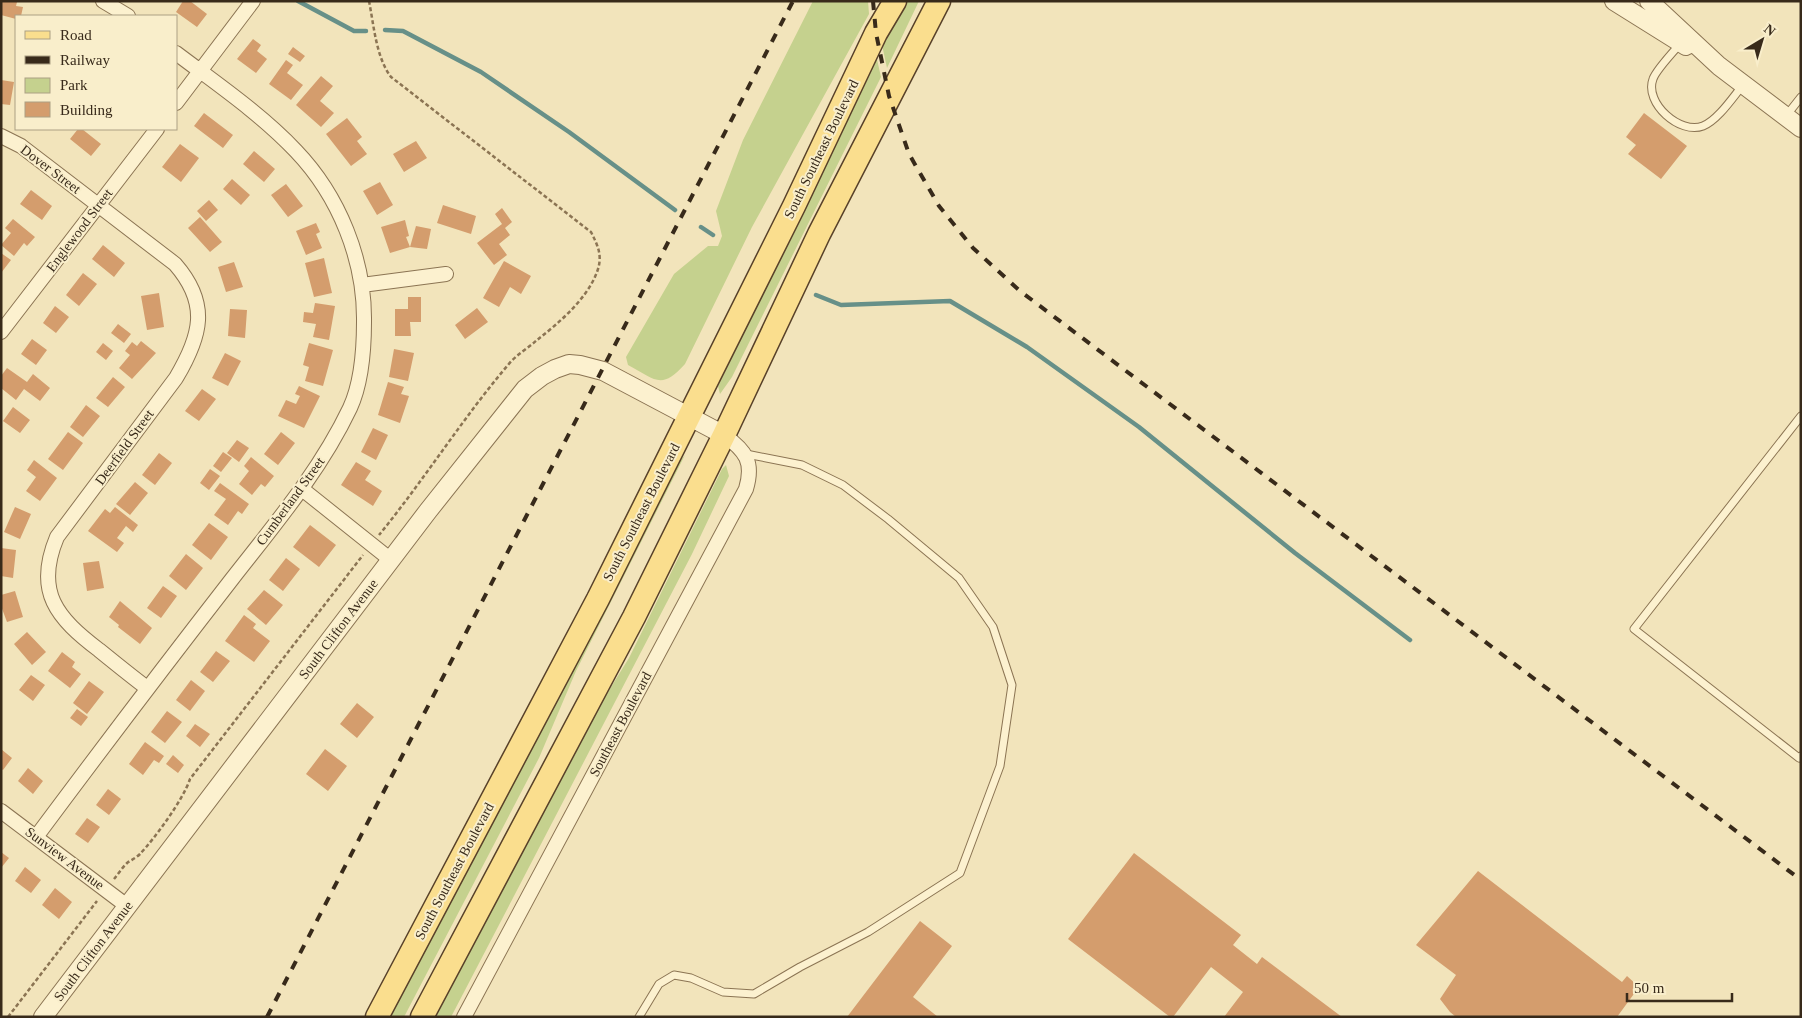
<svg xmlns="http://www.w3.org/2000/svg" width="1802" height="1018" viewBox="0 0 1802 1018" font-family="Georgia,serif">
<rect width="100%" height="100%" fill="#f2e4bb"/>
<!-- green -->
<path fill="#c5d18e" d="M813 1H868L869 14 752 227 685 364C661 391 655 379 628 365L626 357 674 274 708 246H718L722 236 716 211 743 140Z
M905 1H919L887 68 882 45Z
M876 55 881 77 732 377 720 394 718 386 808 201Z
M685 455 576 671 539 758 404 1017H387L670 473Z
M726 465 729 476 692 554 451 1017H433L601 703 629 658 722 469Z"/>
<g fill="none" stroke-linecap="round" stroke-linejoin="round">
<!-- stream -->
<path stroke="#679088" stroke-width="4.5" d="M298 1 354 31H366
M385 30 403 31 481 72 569 132 675 210
M701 227 713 235
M816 295 841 305 950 301 1027 347 1139 427 1295 553 1410 640"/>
</g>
<!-- building -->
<path fill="#d49d6d" d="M1 1 17 2 16 6 23 7 21 16H16V19L1 15Z
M183 1H190L207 14 197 27 176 12Z
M253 39 261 45 257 51 267 59 256 73 237 59Z
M293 47 305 56 300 62 288 54Z
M286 60 293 65 287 73 303 85 291 100 269 84Z
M321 76 333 86 320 101 334 113 321 127 296 105Z
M1 80 14 82 10 105 1 104Z
M204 113 233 135 223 148 194 126Z
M1644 113 1687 146 1661 179 1628 154 1636 145 1626 137Z
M347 118 362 137 357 141 367 154 351 166 326 134Z
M78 129H82L101 144 91 156 70 139Z
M416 141 427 158 404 172 393 154Z
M180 144 199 158 181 182 162 167Z
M254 151 275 169 264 182 243 164Z
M232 179 250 195 241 205 223 189Z
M380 182 393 205 377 215 363 191Z
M286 184 303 206 288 217 271 195Z
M31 190 52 206 42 220 20 204Z
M209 200 218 210 206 221 197 211Z
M443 205 476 216 471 234 437 223Z
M502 208 512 222 505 228 510 235 499 244 507 255 494 265 477 243 502 224 495 214Z
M200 217 222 242 210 252 188 228Z
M13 219 35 237 27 246 24 243 14 256 1 245 11 233 5 228Z
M405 220 409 236 406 237 410 247 390 253 381 227Z
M316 223 320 232 316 234 322 248 306 255 296 231Z
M416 226 431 229 427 249 410 247Z
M103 245 125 263 114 277 92 259Z
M1 253 11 260 1 273Z
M324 258 332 293 314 297 305 263Z
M504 261 531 276 521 294 510 287 499 307 483 298Z
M234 262 243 287 226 292 218 267Z
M83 273 97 284 79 306 66 295Z
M159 293 164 327 147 330 141 296Z
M408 297H421V322H410L411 336H395V309H408Z
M315 303 335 306 329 340 313 337 316 324 303 322 304 312 313 313Z
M55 306 69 317 56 333 43 323Z
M477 308 488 322 465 339 455 325Z
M230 309 247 310 245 338 228 336Z
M118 324 131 334 124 343 111 333Z
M32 339 47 350 36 365 21 354Z
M141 341 156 353 132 379 119 368 130 355 125 351 132 342 137 346Z
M103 343 113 351 106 360 96 352Z
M309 343 333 350 323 386 305 381 309 367 303 365Z
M394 349 414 353 408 381 389 377Z
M225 353 241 361 228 386 212 378Z
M7 368 27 382 33 374 50 388 40 401 24 389 16 400 1 388V376Z
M113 377 125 387 108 407 96 398Z
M388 382 404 387 401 394 409 396 400 423 378 415Z
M299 386 320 396 304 428 278 416 286 400 296 404 300 396 295 394Z
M202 389 216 399 199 421 185 411Z
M86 405 100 416 83 437 70 427Z
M13 407 30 420 20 433 3 421Z
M373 428 388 435 376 460 361 452Z
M68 432 83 443 63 470 48 459Z
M281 432 295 443 278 465 264 454Z
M237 440 249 448 239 462 227 453Z
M223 452 232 458 221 472 213 466Z
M159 453 172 463 155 485 142 475Z
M251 457 274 476 265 487 261 484 252 495 239 484 249 471 244 466Z
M34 460 57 478 40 501 26 491 36 477 27 470Z
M356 462 371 471 365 480 382 491 373 506 341 485Z
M210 469 220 476 209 490 200 483Z
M135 482 148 493 130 515 116 504Z
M220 483 249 504 242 514 238 511 228 525 214 515 226 499 214 491Z
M15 507 31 514 20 539 4 532Z
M115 507 138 525 133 532 126 526 117 538 124 543 117 552 88 531 105 509 110 513Z
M209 523 228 537 211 560 192 545Z
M310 525 336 545 319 567 293 547Z
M1 548 16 550 13 578 1 576Z
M186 554 203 568 186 590 169 576Z
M286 558 300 569 283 591 269 580Z
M99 561 104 588 87 591 83 563Z
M163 586 177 596 161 618 147 608Z
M264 590 283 605 266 625 247 609Z
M15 591 23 617 7 622 1 606V595Z
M120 601 152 628 140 644 118 627 119 625 109 617Z
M244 615 256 624 253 628 270 641 254 662 225 641Z
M27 632 46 652 32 665 14 644Z
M216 651 230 661 213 682 200 672Z
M62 652 75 662 72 667 81 674 70 688 48 671Z
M31 675 45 685 33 701 19 690Z
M191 680 205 691 190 711 176 700Z
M89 681 104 692 87 714 73 703Z
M357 703 374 717 357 738 340 724Z
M77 709 88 717 81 726 70 718Z
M167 711 182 722 165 743 151 732Z
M195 724 210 734 200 747 186 736Z
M145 742 164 756 159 763 154 760 143 775 129 764Z
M1 749 12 758 3 770 1 769Z
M325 749 347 766 328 791 306 774Z
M173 755 184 765 178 773 166 764Z
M28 768 43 781 33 794 18 781Z
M108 789 121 799 109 815 96 805Z
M87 818 100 827 88 843 75 834Z
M1 852 9 858 1 868Z
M1134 853 1241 935 1233 945 1257 964 1262 957 1342 1017H1224L1243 992 1211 967 1173 1017H1170L1068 939Z
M25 867 41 880 31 893 15 881Z
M1478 871 1622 982 1627 976 1639 987 1617 1017H1456L1450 1012 1440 999 1456 975 1416 945Z
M55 888 72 902 59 919 42 905Z
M920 921 952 946 913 997 938 1017H847Z"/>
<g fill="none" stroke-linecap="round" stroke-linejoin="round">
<defs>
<path id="service" d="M1681 43C1674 51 1656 70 1653 79 1644 103 1680 135 1703 126 1718 120 1733 97 1743 85
M1786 116 1801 97
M1801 416 1634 629 1799 758 1801 756
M639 1017 659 984 674 975 691 978 723 992 754 994 800 967 868 932 960 873 1000 766 1012 685 993 627 959 578 888 519 843 485 802 465 746 454"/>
<path id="minor" d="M103 1 128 16
M176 103 253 1
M1 136 21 146 175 264C210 304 201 336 176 378L57 537C34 592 57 618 99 650 115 663 131 676 147 688
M362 285 446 274
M1 332 157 129
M302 489 391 560
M1 811 127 906
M36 837C100 751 166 664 232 579 275 524 320 471 350 408 362 382 364 350 364 322 365 260 339 196 296 151 261 114 217 84 176 53
M464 1017 746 489C754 462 746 451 724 435"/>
<path id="tertiary" d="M1614 1 1686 46
M1649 1 1719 66 1801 128
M43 1017 428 511 525 389 542 376 555 369 569 364 580 365 603 371 724 435"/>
<path id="primary" d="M377 1017 598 599 794 206 876 33 895 1
M422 1017 634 617 724 435 819 234 939 1"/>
</defs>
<!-- service casing -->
<use href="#service" stroke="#8b7453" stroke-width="9"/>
<!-- minor casing -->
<use href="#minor" stroke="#8b7453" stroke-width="16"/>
<!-- tertiary casing -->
<use href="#tertiary" stroke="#8b7453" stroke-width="20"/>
<!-- primary casing -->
<use href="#primary" stroke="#584129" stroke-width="25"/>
<!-- path -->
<path stroke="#8b7453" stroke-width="2.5" stroke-dasharray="4 2.5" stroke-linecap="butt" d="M369 1C374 26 376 57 391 77L591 232C598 246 603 256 597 272 587 299 559 323 537 340 528 348 516 355 508 365 462 419 424 480 379 535
M114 879C118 874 122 868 127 863 131 860 136 858 140 854 155 838 183 800 190 779L363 555
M8 1017 97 901"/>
<!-- service -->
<use href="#service" stroke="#fcf1cf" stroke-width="7"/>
<!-- minor -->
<use href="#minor" stroke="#fcf1cf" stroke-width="14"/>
<!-- tertiary -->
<use href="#tertiary" stroke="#fcf1cf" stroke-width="18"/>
<!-- primary -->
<use href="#primary" stroke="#fade8e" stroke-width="22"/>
<!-- rail -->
<path stroke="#382a1a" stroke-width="4" stroke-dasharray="9 9" stroke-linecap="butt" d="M873 1 876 33 889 96 909 154 939 206 973 248 1020 291 1801 880
M267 1017 793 1"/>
</g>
<g text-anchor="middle" stroke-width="4" stroke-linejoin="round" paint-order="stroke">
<!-- street labels -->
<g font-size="14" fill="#382a1a" stroke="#f9eecb">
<text transform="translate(821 149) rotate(-64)" y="5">South Southeast Boulevard</text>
<text transform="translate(51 169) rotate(37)" y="5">Dover Street</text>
<text transform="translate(79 230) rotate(-53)" y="5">Englewood Street</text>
<text transform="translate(124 447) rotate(-54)" y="5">Deerfield Street</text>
<text transform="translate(290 501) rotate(-54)" y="5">Cumberland Street</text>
<text transform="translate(641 512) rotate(-63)" y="5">South Southeast Boulevard</text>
<text transform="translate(338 629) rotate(-53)" y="5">South Clifton Avenue</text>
<text transform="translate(620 724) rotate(-62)" y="5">Southeast Boulevard</text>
<text transform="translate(65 858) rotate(37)" y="5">Sunview Avenue</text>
<text transform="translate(454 871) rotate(-62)" y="5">South Southeast Boulevard</text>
<text transform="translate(93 951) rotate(-53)" y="5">South Clifton Avenue</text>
</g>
</g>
<!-- border -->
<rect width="1802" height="1018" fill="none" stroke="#382a1a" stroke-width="5"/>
<!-- legend -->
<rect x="15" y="15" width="162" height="115" fill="#f9eecb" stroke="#aca084"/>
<rect x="25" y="31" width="25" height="8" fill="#fade8e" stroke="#aca084"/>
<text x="60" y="40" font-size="15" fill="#382a1a">Road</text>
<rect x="25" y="56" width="25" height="8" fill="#382a1a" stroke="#aca084"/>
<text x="60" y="65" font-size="15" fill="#382a1a">Railway</text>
<rect x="25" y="78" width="25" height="15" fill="#c5d18e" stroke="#aca084"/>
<text x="60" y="90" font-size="15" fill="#382a1a">Park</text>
<rect x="25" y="102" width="25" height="15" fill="#d49d6d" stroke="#aca084"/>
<text x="60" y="115" font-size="15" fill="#382a1a">Building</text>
<!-- north arrow -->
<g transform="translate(1762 40) rotate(38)" stroke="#f9eecb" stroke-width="4" paint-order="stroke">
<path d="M0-4L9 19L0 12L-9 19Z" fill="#382a1a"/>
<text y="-8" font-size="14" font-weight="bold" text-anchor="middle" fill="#382a1a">N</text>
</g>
<!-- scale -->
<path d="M1627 993v8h105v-8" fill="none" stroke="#382a1a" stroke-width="2.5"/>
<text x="1634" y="993" font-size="15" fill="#382a1a" stroke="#f9eecb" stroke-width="4" paint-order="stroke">50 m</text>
</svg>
